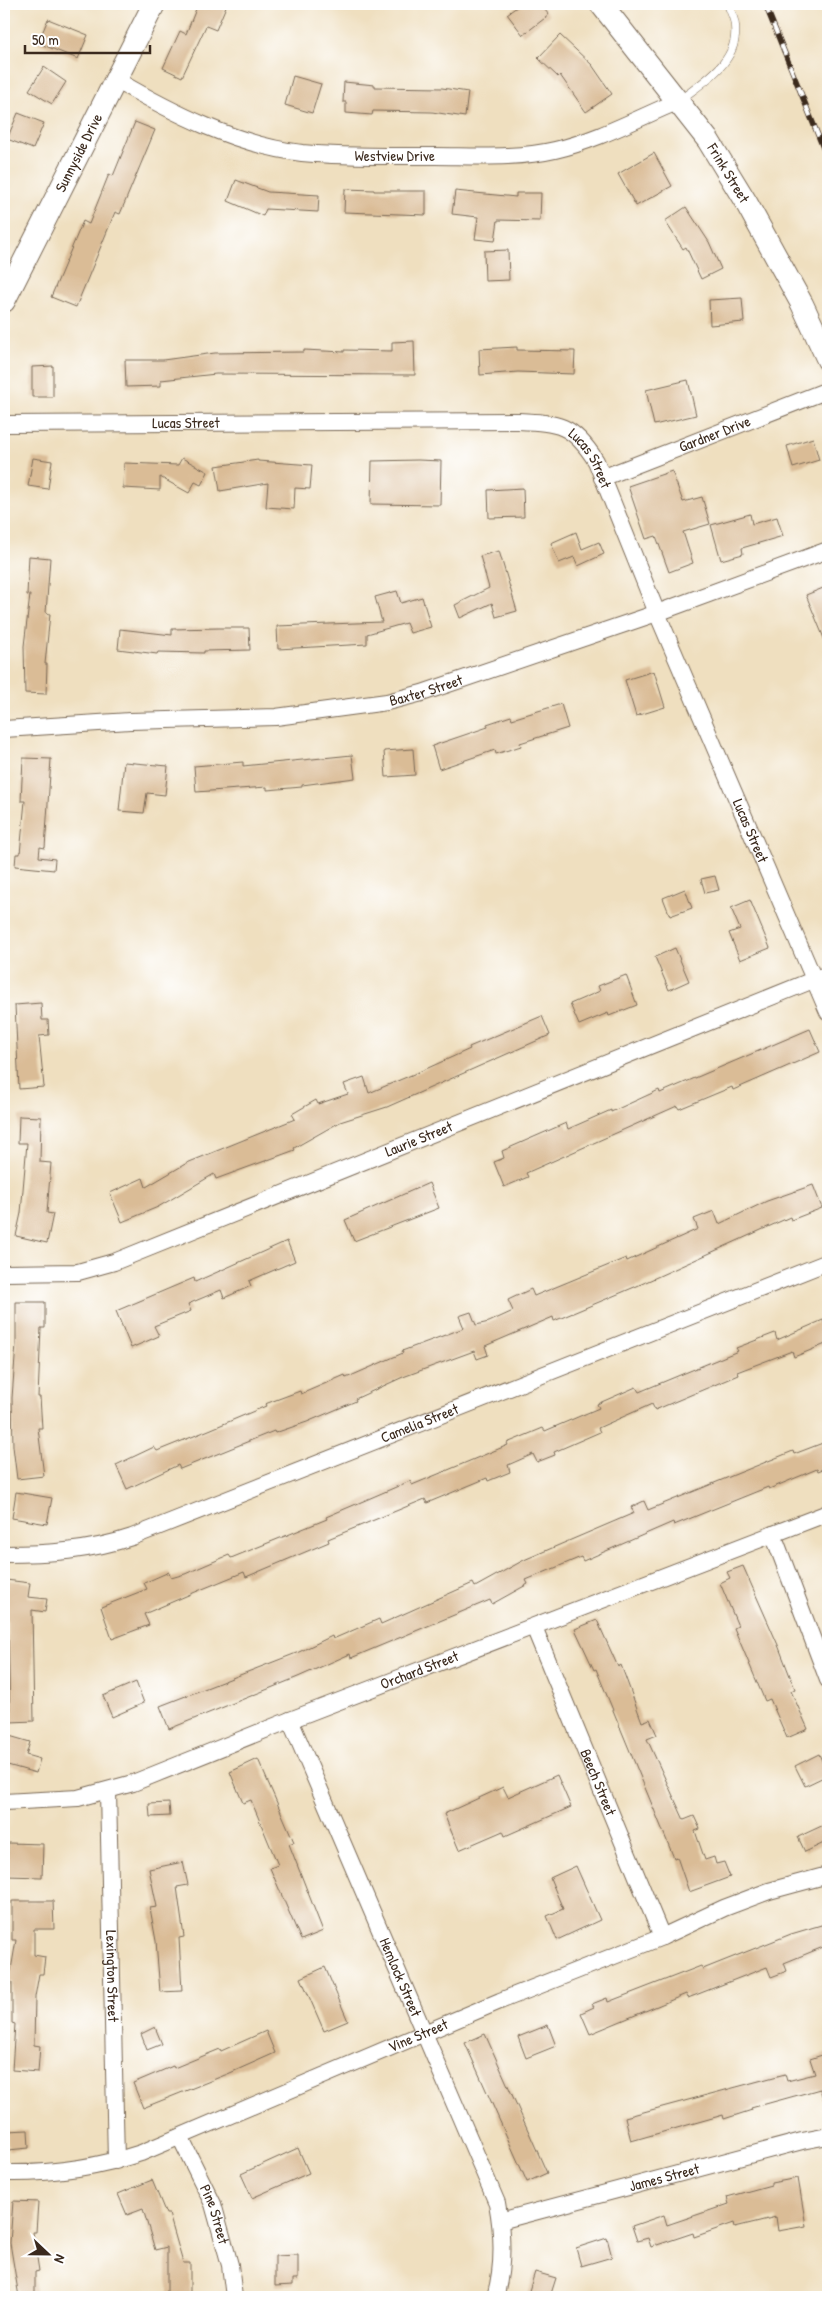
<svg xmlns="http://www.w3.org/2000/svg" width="832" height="2301" viewBox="0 0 832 2301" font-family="'Patrick Hand',sans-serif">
<rect width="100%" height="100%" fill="#fff"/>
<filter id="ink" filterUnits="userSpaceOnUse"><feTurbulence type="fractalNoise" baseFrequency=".02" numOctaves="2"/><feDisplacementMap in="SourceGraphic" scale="10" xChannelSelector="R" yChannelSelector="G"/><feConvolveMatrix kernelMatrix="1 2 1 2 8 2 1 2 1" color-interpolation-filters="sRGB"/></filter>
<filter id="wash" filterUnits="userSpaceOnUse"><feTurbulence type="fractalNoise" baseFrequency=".0096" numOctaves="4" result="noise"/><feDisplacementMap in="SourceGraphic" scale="20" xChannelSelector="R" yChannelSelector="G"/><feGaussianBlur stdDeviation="1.12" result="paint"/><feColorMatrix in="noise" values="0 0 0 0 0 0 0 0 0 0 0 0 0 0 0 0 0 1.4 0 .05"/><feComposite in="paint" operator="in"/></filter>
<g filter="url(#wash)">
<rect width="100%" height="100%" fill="#efdfbf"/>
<g id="blocks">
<!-- building -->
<path fill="#dabc96" d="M198 4H227L216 30 206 26 182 77 163 68 180 31 186 34Z
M521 4H540L549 15 523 35 507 14Z
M48 19 88 35 78 59 38 43Z
M560 35 592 65 612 94 586 112 560 75 558 77 538 58Z
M44 67 66 82 52 104 29 90Z
M293 76 321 84 312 113 285 105Z
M344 82 375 85V87L442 88 468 92 465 117 432 112 373 111 372 115 346 113V102H343Z
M18 113 44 123 33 149 7 139Z
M135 122 155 130 120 214 115 212 76 307 51 297 83 221 89 224 109 174 113 176Z
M654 153 672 186 636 206 618 174Z
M236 180 268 192 319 195 318 212 266 209 263 216 228 201Z
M345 189 374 190V191H426V215L344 212Z
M455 191 516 197V193H541L540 221 498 220 495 241 475 239 478 217 452 214Z
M686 207 709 242 721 269 701 279 686 247 683 249 665 221Z
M508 250 509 280 485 281 484 251Z
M742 298 744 322 710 325 709 300Z
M414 341 415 375 216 374 161 380V386L126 387 125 360H163L215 353 304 352V350L344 352V350L392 351V342Z
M517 347V350L575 351 574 374 518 372 480 375 479 349Z
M53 366V397H32V367Z
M688 380 696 415 654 425 646 390Z
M813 438 819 460 793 468 787 446Z
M33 458 52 461 48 489 28 486Z
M182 458 208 472 201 485 195 482 189 493 160 477V490L123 488 124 463 178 465Z
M258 460V461L312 465 310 489 295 488 294 509 266 507 268 483 220 491 216 466Z
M418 460 441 461 440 505 371 504 372 461Z
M672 471 683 502 702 497 710 524 683 532 693 563 669 572 656 536 646 539 628 486Z
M523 488 524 517 489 518 488 490Z
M750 514 752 524 777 517 783 536 742 548 743 554 721 560 711 525Z
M576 532 582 549 599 542 604 554 578 566 574 557 559 563 551 543Z
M499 551 517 611 496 617 492 603 460 618 455 605 489 588 480 556Z
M29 556 50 558 46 613 50 614 45 664H47L46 694 25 693 24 646 30 595H27Z
M828 586V648L806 595Z
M397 591 401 603 422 597 431 627 410 633 406 623 367 634V644L278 649 277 626 382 622 375 597Z
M219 628H249L250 650 204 651V653L158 652 157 654 118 649 120 629 172 635V629Z
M654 671 665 707 636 716 625 680Z
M561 704 568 728 520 743 521 746 496 754 495 750 439 769 432 746 488 727 487 724 511 716 512 719Z
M413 749 415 775 386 777 384 751Z
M352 755 355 778 302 785V787L267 790V787L196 792 194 766 243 762V766Z
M23 758 51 759 45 848 40 847 39 857 55 859 54 870 15 866 16 854H20L25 801H21Z
M124 762 168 766 165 795 147 793 144 813 119 811Z
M715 876 719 890 705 893 701 879Z
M685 889 692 908 670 916 663 898Z
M750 900 770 948 740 960 729 933 740 929 731 908Z
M675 948 689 981 669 990 655 957Z
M626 975 637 1005 609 1016 608 1013 579 1025 570 1004 600 991 598 986Z
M41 1003 42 1020H48L49 1035 39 1036 44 1087 19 1089 15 1005Z
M542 1016 550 1035 387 1107 340 1122 294 1148 295 1150 216 1179 214 1174 158 1207 122 1222 110 1193 143 1178 146 1187 187 1163 295 1119 292 1114 316 1100 318 1104 348 1094 344 1084 364 1077 369 1093 428 1068 470 1049 469 1047Z
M810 1029 820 1052 733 1090 732 1087 679 1109 677 1106 526 1173 528 1177 504 1187 494 1162 504 1158 502 1151 566 1123 568 1129 611 1110V1112L659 1090 660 1093Z
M19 1116 41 1117 40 1162 51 1163 47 1213 53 1214 47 1243 16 1236 21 1213 27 1143H18Z
M429 1183 439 1208 354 1241 345 1220Z
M813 1185 822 1208 791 1220 790 1217 637 1286 554 1321 553 1317 485 1346 488 1355 477 1359 474 1351 403 1377 355 1399 356 1401 307 1422 275 1433 274 1431 180 1469 178 1465 127 1489 116 1465 154 1447 157 1451 209 1430 266 1406 265 1404 300 1391 301 1394 345 1375 346 1378 403 1353 402 1351 464 1328 459 1316 471 1312 476 1325 489 1322 513 1311 508 1300 531 1289 534 1296 626 1258 627 1261 698 1229 694 1219 714 1211 719 1224 767 1201Z
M287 1241 295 1261 249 1281 251 1286 224 1298 221 1290 188 1304 191 1311 154 1326 159 1336 131 1348 116 1311 194 1278 195 1282Z
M16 1302H45V1328H41L38 1397H40L42 1428H38L44 1476 17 1479 13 1446 12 1398 16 1344Z
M823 1320 828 1332V1343L794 1357 792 1351 737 1372 738 1375 655 1410 652 1404 598 1428 600 1432 554 1452 555 1455 537 1462 533 1454 508 1465 510 1472 488 1481 487 1478 427 1503 425 1499 328 1539 329 1542 246 1577 244 1572 200 1590 144 1614 149 1625 112 1639 101 1607 147 1589 144 1583 169 1572 171 1578 185 1574 229 1555 231 1558 327 1519 326 1517 410 1481 412 1485 508 1445 507 1443 543 1428 545 1431 599 1408 597 1404 636 1387 639 1392 738 1351 736 1348 775 1333 777 1340Z
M828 1441V1467L818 1471 817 1469 769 1489 768 1487 674 1525 673 1522 583 1561 581 1557 526 1580 528 1584 492 1604 490 1600 351 1658 350 1654 298 1677 169 1729 160 1706 299 1652 332 1636 333 1639 379 1619 381 1624 473 1583 475 1587 524 1560 634 1513 631 1507 644 1501 648 1510 793 1451 794 1454Z
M16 1492 52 1498 47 1524 12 1518Z
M743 1566 778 1645 795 1689 791 1691 808 1729 787 1738 770 1699 765 1701 734 1628 738 1626 720 1583 730 1578 727 1572Z
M6 1580 30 1583 28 1597 47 1599 45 1612 32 1610 34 1721 10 1722 8 1621H4Z
M597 1620 618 1667 621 1665 642 1722 650 1719 657 1735 647 1739 684 1820 694 1816 700 1829 695 1831 705 1860 714 1857 716 1864 724 1862 730 1877 689 1892 677 1857 674 1858 596 1669 594 1670 575 1629Z
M136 1682 144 1703 112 1717 103 1696Z
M6 1735 30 1742 26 1755 40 1759 36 1773 4 1764V1743Z
M819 1754 828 1775 805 1786 795 1766Z
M258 1759 294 1842 289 1844 323 1931 301 1940 270 1868 278 1865 251 1800 243 1803 230 1772Z
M557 1775 571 1807 505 1836 503 1831 459 1850 444 1814 503 1787 508 1797Z
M169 1803 170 1816 150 1817 149 1804Z
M828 1823V1841L805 1852 798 1837Z
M8 1843 43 1844 42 1877 7 1876Z
M183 1862 188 1885 177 1887 184 1937 179 1938 182 1991 160 1992 156 1941 150 1908 157 1907 149 1869Z
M576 1866 600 1920 557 1940 547 1916 563 1909 550 1878Z
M12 1901H53L54 1929H34V1955L45 1957 43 1974H39L35 1997 34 2045 40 2046 38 2072 12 2070 15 2024 12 2023V1982H9L16 1940H12Z
M828 1923V1945L784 1963 787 1971 771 1977 767 1967 688 1998 686 1994 590 2034 581 2013 594 2007 592 2004 607 1998 608 2002 701 1966 703 1969 791 1934Z
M325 1967 348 2021 324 2031 301 1978Z
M548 2025 556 2046 526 2058 518 2037Z
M155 2027 162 2044 147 2050 141 2034Z
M266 2031 275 2053 230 2073 143 2108 133 2083 173 2066 174 2068 220 2049 221 2051Z
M485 2034 547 2173 527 2182 465 2043Z
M828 2053V2107H826L820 2089 751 2108 752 2110 724 2119 723 2115 631 2141 625 2117 785 2074 787 2081 815 2074 810 2059Z
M28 2130 29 2148 8 2150 7 2131Z
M298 2148 309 2173 252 2198 241 2174Z
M798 2178 806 2226 778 2231 776 2217 735 2227 734 2223 694 2237 693 2233 651 2247 648 2238 637 2241 632 2226 664 2215 667 2225 729 2204 727 2197 771 2185V2183Z
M152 2180 166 2214H169L183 2263H190V2294H167V2247L155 2250 143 2209 127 2215 118 2194Z
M13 2201 38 2202 36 2232H33L39 2271 35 2272V2297H19L10 2243Z
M607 2238 612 2257 581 2266 576 2248Z
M298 2255V2279H293V2285L275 2286V2256Z
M535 2272 556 2278 550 2297H527Z"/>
</g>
</g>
<g filter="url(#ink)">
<use href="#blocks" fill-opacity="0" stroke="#7a6956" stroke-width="1"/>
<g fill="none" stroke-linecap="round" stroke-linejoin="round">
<defs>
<path id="lane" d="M680 100C704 81 739 62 735 26 735 19 730 11 728 4"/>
<g id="street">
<path id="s1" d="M116 80C173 113 236 145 302 153 346 157 391 156 434 156 474 156 517 159 555 150 598 140 638 118 679 101"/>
<path id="s2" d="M4 424 516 421C558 423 572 423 596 461L657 613 828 1012"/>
<path id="s3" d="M602 478 828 390"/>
<path id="s4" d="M4 729 130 721 276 717 387 702 422 693 657 613 828 550"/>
<path id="s5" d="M4 1273 78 1272 114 1262 828 974"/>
<path d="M773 1534 828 1680"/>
<path id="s6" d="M4 1554C47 1554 90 1551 132 1537L828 1262"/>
<path id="s7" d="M534 1627 662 1937"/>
<path id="s8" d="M290 1720 497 2203C503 2235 504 2266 495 2297"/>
<path id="s9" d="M108 1791 116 2161"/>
<path id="s10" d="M4 1802 78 1798 133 1783 290 1720 828 1513"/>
<path id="s11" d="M180 2137 213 2204 230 2265 234 2297"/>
<path id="s12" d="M4 2173C52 2174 95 2168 141 2153L500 2001 662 1937 724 1908 769 1891 828 1875"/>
<path id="s13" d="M500 2221 802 2141 828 2136"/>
</g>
<g id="secondary">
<path id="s14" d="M601 4 708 140 747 204 802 304 828 360"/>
<path id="s15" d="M4 301 154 4"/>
</g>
</defs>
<!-- lane casing -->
<use href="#lane" stroke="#7a6956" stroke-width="9"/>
<!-- street casing -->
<use href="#street" stroke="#7a6956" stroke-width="18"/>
<!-- secondary casing -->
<use href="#secondary" stroke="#7a6956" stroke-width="24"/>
<!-- lane -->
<use href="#lane" stroke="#fff" stroke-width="8"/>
<!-- street -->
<use href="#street" stroke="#fff" stroke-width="16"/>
<!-- secondary -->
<use href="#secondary" stroke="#fff" stroke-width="22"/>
<defs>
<path id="rail" d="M765 4 828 160"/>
</defs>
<!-- rail casing -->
<use href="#rail" stroke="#3b2a1e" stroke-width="5.5"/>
<!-- rail -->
<use href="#rail" stroke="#fff" stroke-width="4" stroke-dasharray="11" stroke-linecap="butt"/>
</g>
</g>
<g text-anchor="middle" stroke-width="4.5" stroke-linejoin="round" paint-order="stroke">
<!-- street labels -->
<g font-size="15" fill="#3b2a1e" stroke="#fff">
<text dy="5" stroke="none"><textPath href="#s15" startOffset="166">Sunnyside Drive</textPath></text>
<text dy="5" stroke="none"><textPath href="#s1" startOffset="294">Westview Drive</textPath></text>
<text dy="5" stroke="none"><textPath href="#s14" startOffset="212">Frink Street</textPath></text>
<text dy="5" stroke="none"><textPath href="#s2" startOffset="182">Lucas Street</textPath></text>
<text dy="5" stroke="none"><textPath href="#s3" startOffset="121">Gardner Drive</textPath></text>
<text dy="5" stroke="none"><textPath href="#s2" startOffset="602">Lucas Street</textPath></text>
<text dy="5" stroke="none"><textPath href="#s4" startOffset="425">Baxter Street</textPath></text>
<text dy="5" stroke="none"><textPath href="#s2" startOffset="1008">Lucas Street</textPath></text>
<text dy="5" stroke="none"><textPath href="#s5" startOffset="440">Laurie Street</textPath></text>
<text dy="5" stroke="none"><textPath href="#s6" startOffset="439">Camelia Street</textPath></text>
<text dy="5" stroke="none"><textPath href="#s10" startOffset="439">Orchard Street</textPath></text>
<text dy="5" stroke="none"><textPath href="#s7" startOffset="168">Beech Street</textPath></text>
<text dy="5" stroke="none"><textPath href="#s9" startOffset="185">Lexington Street</textPath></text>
<text dy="5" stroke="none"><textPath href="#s8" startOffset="280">Hemlock Street</textPath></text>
<text dy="5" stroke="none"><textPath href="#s12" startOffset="440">Vine Street</textPath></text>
<text dy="5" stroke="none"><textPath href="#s13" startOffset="170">James Street</textPath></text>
<text dy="5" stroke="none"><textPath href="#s11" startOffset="85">Pine Street</textPath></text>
</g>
</g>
<!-- margin -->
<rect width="832" height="2301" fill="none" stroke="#fff" stroke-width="20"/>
<!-- north arrow -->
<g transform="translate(48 2254) rotate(112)" stroke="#ffffff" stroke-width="4" paint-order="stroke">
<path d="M0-4L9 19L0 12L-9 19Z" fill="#3b2a1e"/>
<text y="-8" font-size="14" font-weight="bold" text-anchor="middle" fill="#3b2a1e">N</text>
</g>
<!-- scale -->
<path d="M25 45v8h125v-8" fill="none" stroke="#3b2a1e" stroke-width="2.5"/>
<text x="32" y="45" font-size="15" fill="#3b2a1e" stroke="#ffffff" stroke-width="4" paint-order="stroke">50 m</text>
</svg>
